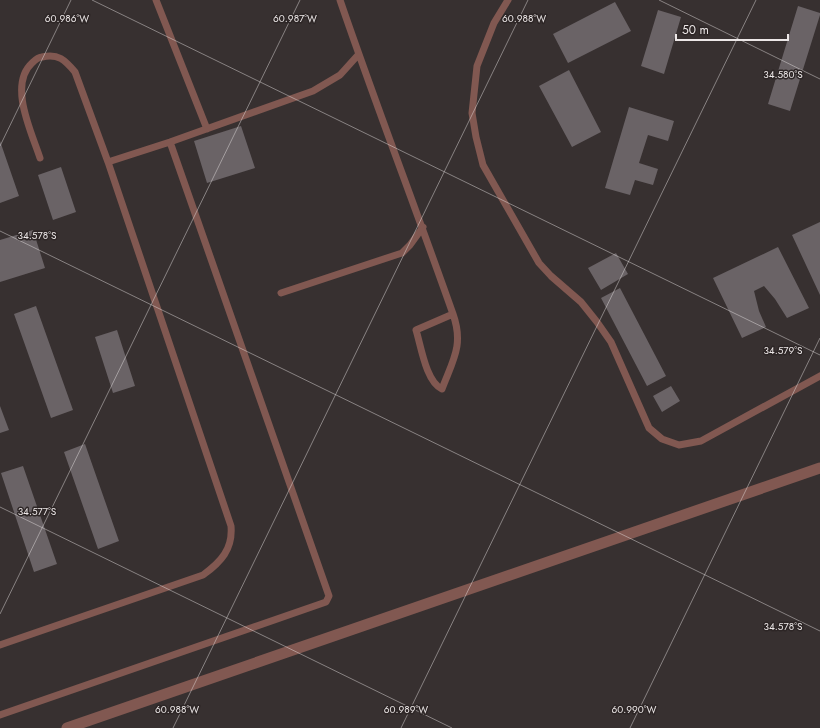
<svg xmlns="http://www.w3.org/2000/svg" width="820" height="728" viewBox="0 0 820 728" font-family="Jost,sans-serif">
<rect width="100%" height="100%" fill="#373030"/>
<!-- building -->
<path fill="#6a6366" d="M615 2 631 31 568 63 553 34Z
M798 6 820 13V15L790 111 768 104Z
M658 10 681 17 664 74 641 66Z
M569 70 601 132 572 147 539 86Z
M629 107 674 121 668 141 648 135 639 163 658 169 653 185 635 180 630 195 605 188Z
M241 126 255 168 207 183 194 141Z
M0 141 19 196 0 203Z
M61 167 76 212 53 220 38 175Z
M820 222V295L792 235Z
M33 230 45 268 0 282V240Z
M778 247 809 308 787 318 775 299 764 286 754 291 759 311 766 327 742 338 713 278Z
M616 253 628 274 601 290 588 268Z
M620 288 666 376 647 386 601 298Z
M36 306 73 410 51 418 14 314Z
M117 330 135 386 113 393 95 337Z
M671 386 680 401 662 412 653 396Z
M0 406 9 430 0 433Z
M85 444 119 541 98 549 64 452Z
M23 466 57 564 34 572 1 473Z"/>
<g fill="none" stroke-linecap="round" stroke-linejoin="round">
<!-- service -->
<path stroke="#815851" stroke-width="7" d="M156 0 207 129
M340 0C376 105 416 209 453 314 464 345 453 360 442 389 426 382 421 346 416 330L453 314
M508 0 494 23 477 66 472 113 476 137 483 165 539 263 551 276 581 302 597 322 611 342 649 428 662 439 679 445 701 441 820 376
M108 162 170 142 313 91 340 75 358 55
M281 293 402 253 410 245 423 227
M0 645 203 575C221 562 233 549 231 526L108 162 75 72C65 60 58 53 42 57 38 57 35 60 32 63 8 85 32 133 40 158
M0 715 326 602 329 596 170 142"/>
<!-- minor -->
<path stroke="#815851" stroke-width="11" d="M67 728 820 468"/>
</g>
<!-- ticks -->
<path fill="none" stroke="#ece7e7" stroke-width="1" stroke-opacity="0.45" d="M92 0 820 355M659 0 820 79M0 146 71 0M0 231 820 631M0 507 452 728M0 614 300 0M173 728 528 0M401 728 756 0M630 728 820 338"/>
<g font-size="10" text-anchor="middle" fill="#ece7e7" stroke="#2d2626" stroke-width="3" stroke-linejoin="round" paint-order="stroke">
<text x="67" y="22">60.986°W</text>
<text x="295" y="22">60.987°W</text>
<text x="524" y="22">60.988°W</text>
<text x="783" y="78">34.580°S</text>
<text x="37" y="239">34.578°S</text>
<text x="783" y="354">34.579°S</text>
<text x="37" y="515">34.577°S</text>
<text x="783" y="630">34.578°S</text>
<text x="177" y="713">60.988°W</text>
<text x="406" y="713">60.989°W</text>
<text x="634" y="713">60.990°W</text>
</g>
<!-- scale -->
<path d="M676 34v6h112v-6" fill="none" stroke="#ece7e7" stroke-width="2"/>
<text x="682" y="34" font-size="12" fill="#ece7e7" stroke="#2d2626" stroke-width="3" paint-order="stroke">50 m</text>
</svg>
